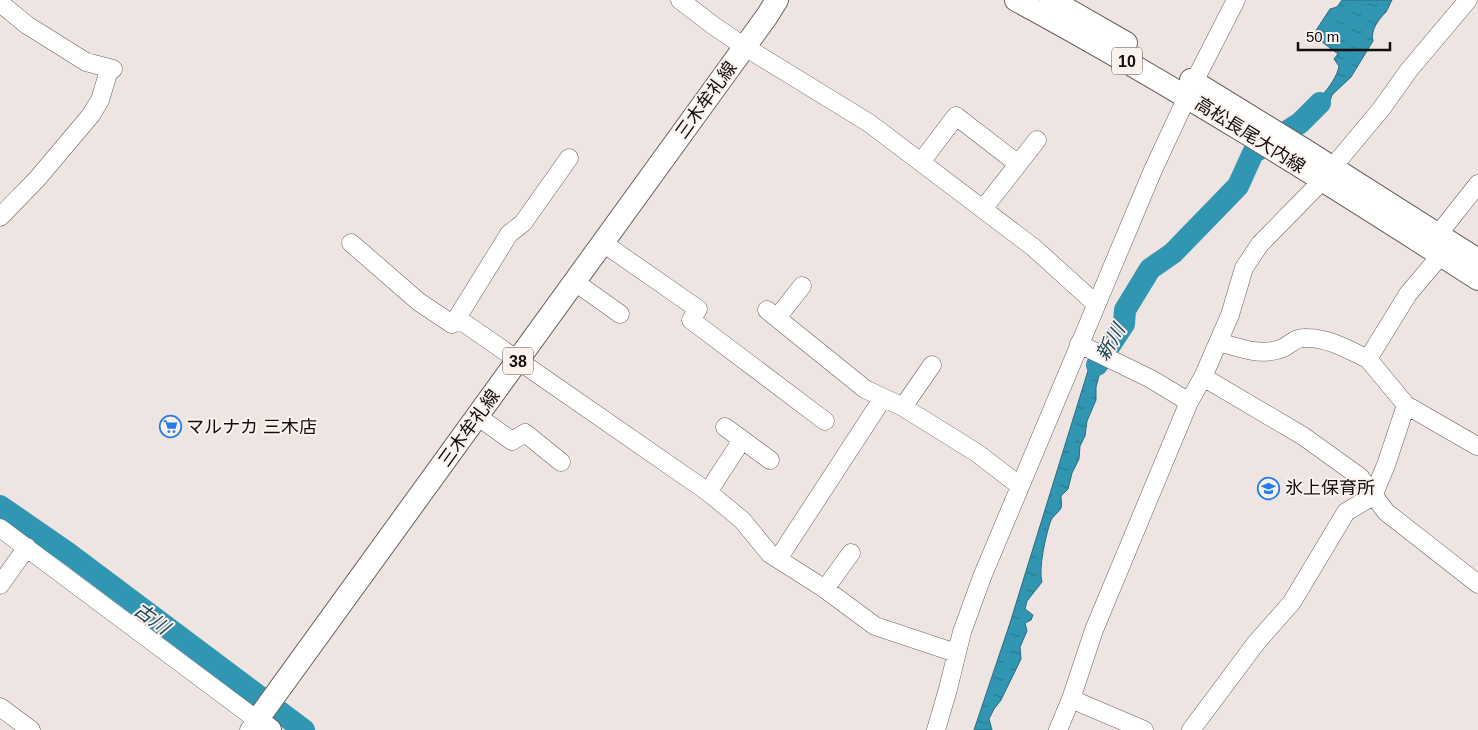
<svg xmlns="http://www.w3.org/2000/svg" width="1478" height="730" viewBox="0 0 1478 730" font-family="Arial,'Noto Sans JP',sans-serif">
<defs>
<pattern id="water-ripples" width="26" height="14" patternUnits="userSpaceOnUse" patternTransform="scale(1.25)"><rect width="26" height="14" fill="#3196b2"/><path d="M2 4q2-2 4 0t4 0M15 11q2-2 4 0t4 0" fill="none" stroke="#28798f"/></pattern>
</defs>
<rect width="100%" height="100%" fill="#eee4e1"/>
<!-- water -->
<path fill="url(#water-ripples)" stroke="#276d80" d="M1342 0H1392C1390 3 1388 9 1386 12 1379 19 1370 30 1373 41L1351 77 1332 95 1330 101 1320 109 1306 129 1292 121C1308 112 1336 85 1339 66L1334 59 1338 54 1313 35 1330 9 1337 7Z
M1106 336 1114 340 1100 372 1096 387V400L1087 421 1085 436 1080 446 1079 459 1072 473 1068 489 1061 496C1061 499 1062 505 1061 508 1059 512 1053 516 1051 520 1046 534 1038 569 1042 582L1027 601 1025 609 1033 615 1031 620 1025 623 1027 631 1020 647 1021 659 1001 700 994 709 989 719 992 730H974L1010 623 1091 361Z"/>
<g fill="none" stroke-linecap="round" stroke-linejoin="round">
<!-- river -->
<path stroke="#3196b2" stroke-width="22" d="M1097 365 1124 324 1125 310 1150 269 1173 253 1238 186 1253 153 1300 123 1320 103
M0 506 68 553 304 730"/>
<defs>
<path id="minor" d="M680 0 714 26 745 47 869 123 1033 247 1096 304
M0 3 27 25 86 62 113 69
M921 162 956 116 1018 164
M983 209 1037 140
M0 217 37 179 91 115 100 100 107 77
M351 243 419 302 452 324 457 318 708 492 742 520 770 554 825 589 875 626 956 653
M603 243 698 309 691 320 825 421
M575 282 620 314
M767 310 865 389 903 407 977 453 1020 486
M457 318 509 234 523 223 569 158
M777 318 802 286
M1219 342C1240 348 1262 357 1283 348 1292 343 1296 337 1307 338 1329 338 1349 350 1368 359
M1079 344 1151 379 1189 402 1203 377 1303 436 1360 477 1386 512 1478 584
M1203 377 1230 315 1244 268 1260 244 1316 187 1382 108 1409 70 1468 0
M1406 405 1477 446
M903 407 932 365
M477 416 512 441 525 433 561 462
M725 427 770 460
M708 492 742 440
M0 528 257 720 249 730
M778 559 883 398
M0 585 27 547
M825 589 851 553
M1071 699 1144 730
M0 707 31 730
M936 730 948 689 962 632 982 577 1153 170 1194 82 1236 0
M1058 730 1071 699 1094 630 1189 402
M1191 730 1256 643 1292 602 1346 512 1373 496 1386 465 1406 405 1368 359 1408 294 1441 255 1444 227 1478 184"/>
<path id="major" d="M1016 0C1175 86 1327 182 1478 279
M1051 0 1126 43
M1191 80 1308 152 1478 260
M270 730 257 720 767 16 777 0"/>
</defs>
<!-- minor casing -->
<use href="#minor" stroke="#69615e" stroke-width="19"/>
<!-- major casing -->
<use href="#major" stroke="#69615e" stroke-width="24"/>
<!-- minor -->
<use href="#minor" stroke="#fff" stroke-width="18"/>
<!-- major -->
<use href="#major" stroke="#fff" stroke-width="22"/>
</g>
<!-- icons -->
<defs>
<symbol id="supermarket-ring" viewBox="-11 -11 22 22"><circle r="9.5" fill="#fbf2ee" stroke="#247ce6" stroke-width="1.5"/><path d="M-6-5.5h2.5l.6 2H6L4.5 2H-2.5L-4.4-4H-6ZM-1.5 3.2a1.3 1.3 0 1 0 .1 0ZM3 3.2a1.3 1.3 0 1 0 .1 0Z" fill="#247ce6"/></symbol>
<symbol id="school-ring" viewBox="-11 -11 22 22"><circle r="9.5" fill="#fbf2ee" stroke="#247ce6" stroke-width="1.5"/><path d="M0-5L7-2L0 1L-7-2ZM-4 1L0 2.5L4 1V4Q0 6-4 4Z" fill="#247ce6"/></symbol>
</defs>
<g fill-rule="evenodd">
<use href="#supermarket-ring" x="158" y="414" width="25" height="25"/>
<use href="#school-ring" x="1256" y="476" width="25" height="25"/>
</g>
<g text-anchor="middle" stroke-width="4" stroke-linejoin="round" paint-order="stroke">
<!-- shield labels -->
<g fill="#fbf2ee" stroke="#575250" stroke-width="1">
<rect x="1112" y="47.5" width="30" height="27" rx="4"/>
<rect x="503" y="347.5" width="30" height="27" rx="4"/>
</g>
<g font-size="16" font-weight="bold" fill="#110e0d">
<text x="1127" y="67">10</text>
<text x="518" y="367">38</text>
</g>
<!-- street labels -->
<g font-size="18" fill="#110e0d" stroke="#fbf2ee">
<text transform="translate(706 100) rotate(-54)" y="6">三木牟礼線</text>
<text transform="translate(1250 135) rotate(32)" y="6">高松長尾大内線</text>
<text transform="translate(469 428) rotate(-54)" y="6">三木牟礼線</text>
</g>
<!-- poi labels -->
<g font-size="18" fill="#110e0d" stroke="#fbf2ee" text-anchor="start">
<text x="186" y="433">マルナカ 三木店</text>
<text x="1285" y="494">氷上保育所</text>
</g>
<!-- water labels -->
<g font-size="19" font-style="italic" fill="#1a4551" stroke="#fbf2ee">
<text transform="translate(1110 342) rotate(-60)" y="7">新川</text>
<text transform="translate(152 618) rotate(36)" y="7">古川</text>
</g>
</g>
<!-- scale -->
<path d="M1298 42v8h92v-8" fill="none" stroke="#110e0d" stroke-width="2.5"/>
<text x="1306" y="42" font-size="15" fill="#110e0d" stroke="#fbf2ee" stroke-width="4" paint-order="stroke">50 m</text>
</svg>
